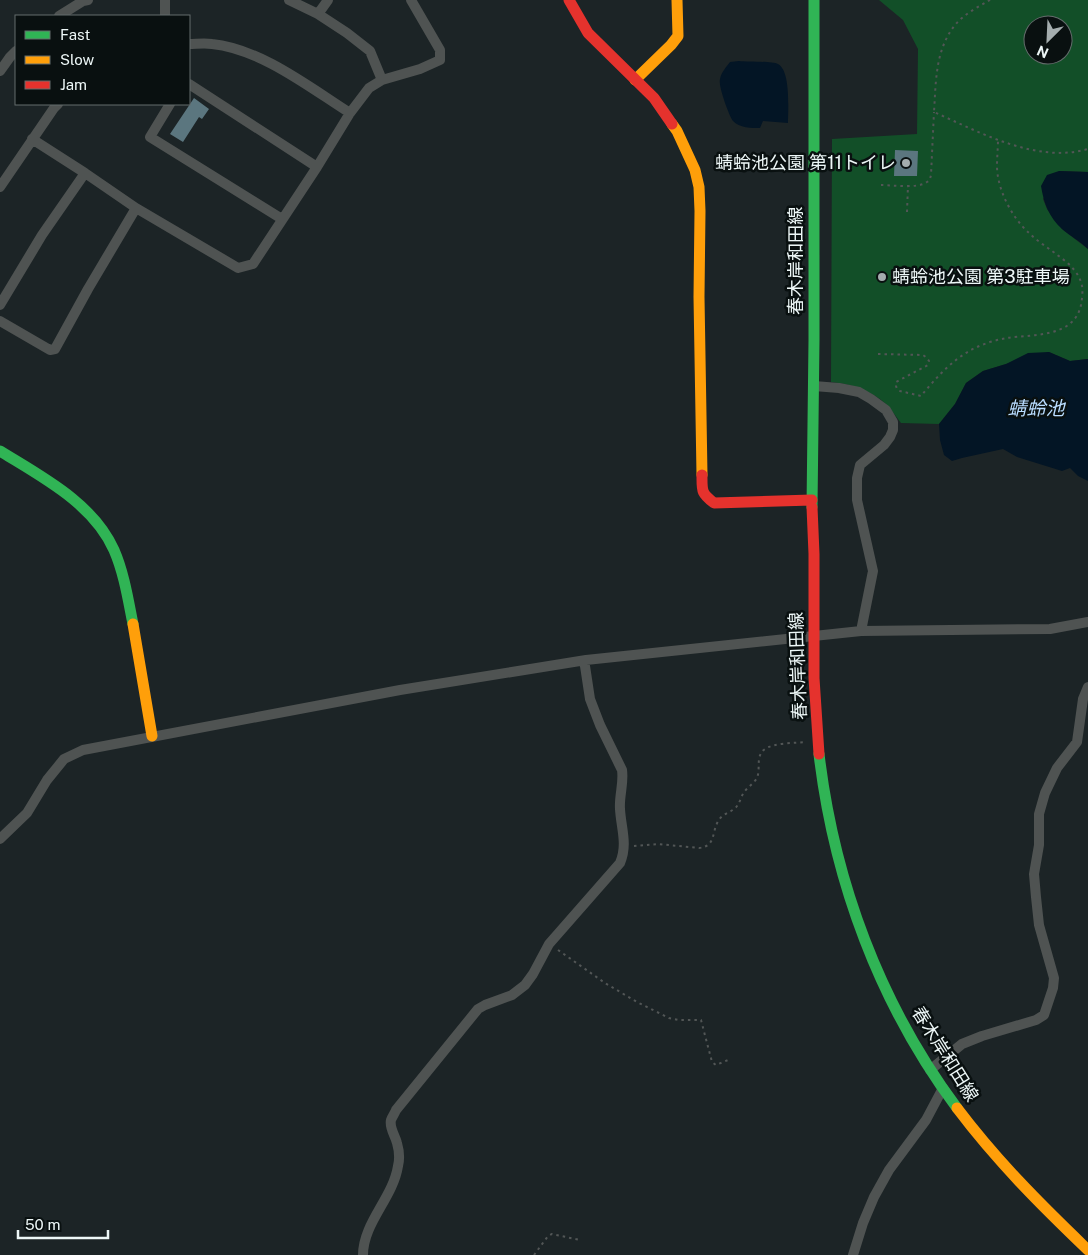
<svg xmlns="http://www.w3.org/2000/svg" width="1088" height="1255" viewBox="0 0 1088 1255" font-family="'Public Sans','Noto Sans JP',sans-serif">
<rect width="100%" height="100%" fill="#1c2426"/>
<!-- green -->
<path fill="#124f28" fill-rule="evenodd" d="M879 0H1088V172L1059 171 1043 199 1047 209 1062 229 1088 249V359L1070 361 1049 352 1006 364 983 371 966 383 955 404 939 424 901 423C896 417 892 410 886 404 870 390 852 384 831 382L832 139 917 134 918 49 903 20ZM1033 25H1063V55H1033Z"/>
<!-- water -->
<path fill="#031525" d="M739 61C747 62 772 61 778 64 791 71 788 110 788 123L763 121 760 128C752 128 739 128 733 121 729 115 718 86 720 79 721 73 726 67 730 62Z
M1059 171 1088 172V249C1080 241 1070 236 1062 229 1049 217 1044 204 1041 186L1047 175Z
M1049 352 1070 361 1088 359V481L1078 476 1070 468 1062 471 1017 457 1003 449 962 458 952 461 944 455 940 440 939 424 955 404 966 383 983 371 1006 364 1028 353Z"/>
<!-- building -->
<path fill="#5b767f" d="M194 98 209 109 202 119 199 117 183 142 170 134Z
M895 150 918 151 917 176H894Z"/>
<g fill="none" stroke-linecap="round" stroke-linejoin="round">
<!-- path -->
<path stroke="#525656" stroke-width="2" stroke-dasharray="2.5 4" stroke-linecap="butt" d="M990 0C978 7 964 14 955 25 935 50 936 82 934 112 979 132 1037 164 1088 149
M881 185C892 185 918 189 927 182 930 180 930 179 931 175L934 112
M907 212 908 185
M878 354 923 355 927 358 929 361 928 365 896 382V386L897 389 900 391 921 396C935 379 951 361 971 350 982 344 995 340 1007 338 1033 334 1074 338 1081 305 1082 299 1083 292 1082 286 1079 271 1067 262 1056 254 1047 247 1037 241 1029 233 1012 218 997 189 997 166 997 157 998 148 998 139
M634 846 658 844 699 848C717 846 711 831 719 820 723 813 733 812 737 806 740 802 741 797 744 792 748 787 754 783 757 778 761 768 755 756 765 749 773 743 795 743 806 742
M558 950 605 983 637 1002 669 1018 679 1020H701L712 1062 716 1065 728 1060
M534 1255 548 1236 552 1234 580 1240"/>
<!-- street -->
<path stroke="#4f5352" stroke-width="10" d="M165 0V16
M289 0 318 14 347 33 370 51 382 80
M318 14 328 0
M59 16 83 1 88 0
M189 44C196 44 205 43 212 44 261 49 309 87 350 113
M0 71 10 57 16 51
M189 84 317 167
M170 104 150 137 282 219
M32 139 85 173 136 208 238 268 253 264 317 167 350 113 369 88 382 80 420 69 440 60V50L411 0
M0 187 54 108 58 104
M0 305 42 235 85 173
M0 321 50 350 55 349 88 289 136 208
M814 386 839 388 859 392 871 399 886 410 893 422V430L890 437 884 445 860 465 857 478V500L873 571 861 631
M0 839 27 813 47 780 64 759 83 750 400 690 586 660 861 631 1050 629 1088 622
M930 1070 962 1044 982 1036 1036 1020 1044 1015 1053 988 1054 978 1039 925 1036 897 1034 874 1039 845V814L1045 793 1057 768 1077 742 1083 699 1088 687
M363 1255C363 1223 393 1198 398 1166 400 1158 399 1150 397 1143 395 1135 389 1128 391 1120 392 1117 395 1113 396 1110L478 1009 485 1005 512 995 525 985 533 974 549 944 620 863C628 844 621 828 620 809 619 796 624 783 622 770L600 725 590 699 585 666
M853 1255 863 1223 874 1197 889 1170 926 1120 943 1088"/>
<!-- fast -->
<path stroke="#30b455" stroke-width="11" d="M0 451C42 477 93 503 114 550 124 573 128 599 133 624
M812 507 814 340V0
M819 754C834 881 880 1005 957 1108"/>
<!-- slow -->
<path stroke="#ff9f0a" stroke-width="11" d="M635 80 671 45 678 36 677 0
M672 124 677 131 695 170 699 187 700 211 699 297 702 475
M133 624 152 736
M957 1108C997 1161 1040 1204 1088 1250"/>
<!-- jam -->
<path stroke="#e5322d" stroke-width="11" d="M569 0 588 33 654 98 672 124
M702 475C702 491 701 493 714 503L812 500
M812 507 814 554V678L819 754"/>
</g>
<!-- markers -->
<g fill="#a4adae" stroke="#091010" stroke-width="2">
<circle cx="906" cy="163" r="5"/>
<circle cx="882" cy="277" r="5"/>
</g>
<g text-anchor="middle" stroke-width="5" stroke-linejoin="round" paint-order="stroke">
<!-- poi labels -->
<g font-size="18" fill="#edf7f7" stroke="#091010" text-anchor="end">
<text x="896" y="169">蜻蛉池公園 第11トイレ</text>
<text x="892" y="283" text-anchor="start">蜻蛉池公園 第3駐車場</text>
</g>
<!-- street labels -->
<g font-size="18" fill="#edf7f7" stroke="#091010">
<text transform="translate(796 261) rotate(-90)" y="6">春木岸和田線</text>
<text transform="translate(798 666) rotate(-92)" y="6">春木岸和田線</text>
<text transform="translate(945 1054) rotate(58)" y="6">春木岸和田線</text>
</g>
<!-- water labels -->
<g font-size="19" font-style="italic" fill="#b9dcfe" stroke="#091010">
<text x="1036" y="415">蜻蛉池</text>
</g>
</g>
<!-- legend -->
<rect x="15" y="15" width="175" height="90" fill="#091010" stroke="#646c6c"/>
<rect x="25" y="31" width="25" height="8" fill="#30b455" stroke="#646c6c"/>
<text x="60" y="40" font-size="15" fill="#edf7f7">Fast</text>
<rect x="25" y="56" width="25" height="8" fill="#ff9f0a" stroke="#646c6c"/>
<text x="60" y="65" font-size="15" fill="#edf7f7">Slow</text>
<rect x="25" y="81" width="25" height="8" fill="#e5322d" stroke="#646c6c"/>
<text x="60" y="90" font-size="15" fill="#edf7f7">Jam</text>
<!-- north arrow -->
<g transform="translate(1048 40) rotate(204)"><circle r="24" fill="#091010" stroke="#646c6c"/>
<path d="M0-4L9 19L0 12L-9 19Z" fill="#a4adae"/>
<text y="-8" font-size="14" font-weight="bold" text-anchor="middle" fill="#edf7f7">N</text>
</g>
<!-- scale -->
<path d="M18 1230v8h90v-8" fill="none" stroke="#edf7f7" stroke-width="2.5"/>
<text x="25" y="1230" font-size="15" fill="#edf7f7" stroke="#091010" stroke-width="4" paint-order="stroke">50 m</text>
</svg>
